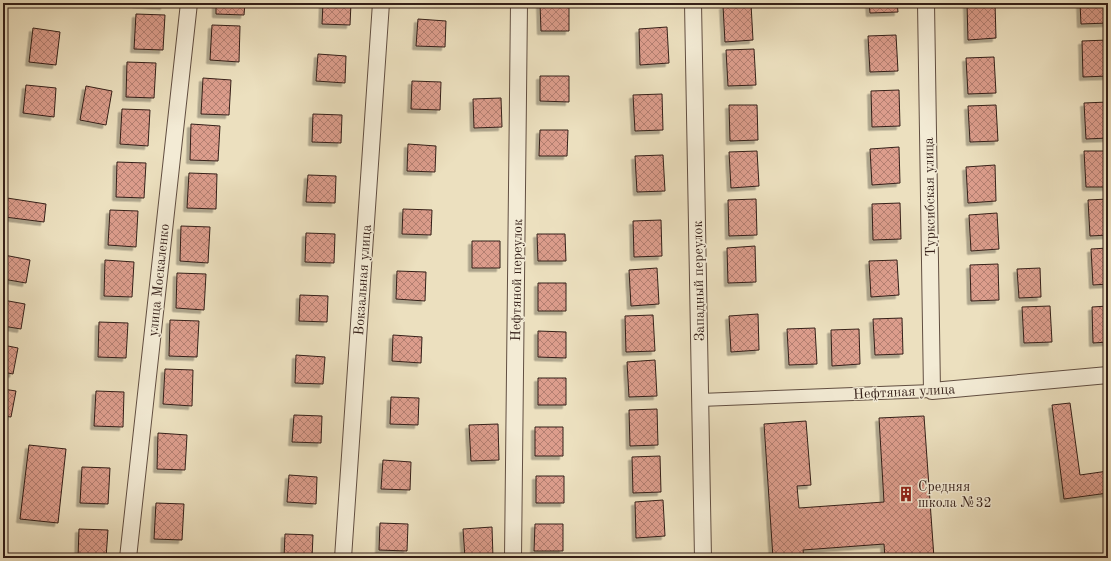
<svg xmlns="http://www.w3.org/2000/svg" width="1111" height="561" viewBox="0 0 1111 561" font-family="'Old Standard TT',serif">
<defs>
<pattern id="building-cross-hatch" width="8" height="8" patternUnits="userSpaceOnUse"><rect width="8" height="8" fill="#dc9d8c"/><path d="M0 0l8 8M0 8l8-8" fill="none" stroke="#b37f71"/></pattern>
<filter id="shadow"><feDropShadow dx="-3.5" dy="3.5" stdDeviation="0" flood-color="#0004"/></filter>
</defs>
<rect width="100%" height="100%" fill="#ece0bf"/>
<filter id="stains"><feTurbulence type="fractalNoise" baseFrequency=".005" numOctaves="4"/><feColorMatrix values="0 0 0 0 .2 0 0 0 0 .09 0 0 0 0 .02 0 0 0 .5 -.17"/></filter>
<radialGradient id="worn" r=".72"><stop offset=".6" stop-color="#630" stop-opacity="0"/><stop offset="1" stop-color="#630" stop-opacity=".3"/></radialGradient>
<!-- building -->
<path fill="url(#building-cross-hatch)" stroke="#341f18" filter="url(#shadow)" d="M136 3H164V6L136 4Z
M216 3H245L244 15 216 14Z
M323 3H351L350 25 322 24Z
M569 3V31H541L540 4Z
M869 3H897L898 12 870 13Z
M995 3 996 38 968 40 967 4Z
M1080 3H1108V23L1081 24Z
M751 4 753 40 725 42 723 6Z
M136 14 165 15 163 50 134 49Z
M418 19 446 21 445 47 416 46Z
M212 25 240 26 239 62 210 60Z
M667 27 669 63 640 65 639 29Z
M33 28 60 32 56 65 29 62Z
M896 35 898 71 870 72 868 36Z
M1108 40V76L1083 77 1082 41Z
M754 49 756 85 728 86 726 50Z
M318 54 346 56 345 83 316 81Z
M994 57 996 93 968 94 966 58Z
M127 62 156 63 154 98 126 97Z
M540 76H569V102L540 101Z
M203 78 231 80 229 115 201 114Z
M412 81 441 82 440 110 411 109Z
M26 85 56 88 54 117 23 113Z
M86 86 112 91 106 125 80 120Z
M899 90 900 126 872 127 871 91Z
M662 94 663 130 635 131 633 95Z
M501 98 502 127 474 128 473 99Z
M1108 102V138L1086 139 1084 103Z
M729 105H757L758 140 730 141Z
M996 105 998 141 970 142 968 106Z
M122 109 150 110 148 146 120 144Z
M313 114 342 115 341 143 312 142Z
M191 124 220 126 218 161 190 160Z
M540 130H568L567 156H539Z
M408 144 436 146 435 172 407 171Z
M899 147 900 183 872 185 870 149Z
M757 151 759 186 731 188 729 152Z
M1084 151H1108V187H1086Z
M663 155 665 191 637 192 635 156Z
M117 162 146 163 144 198 116 197Z
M995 165 996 201 968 203 966 167Z
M189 173 217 174 216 209 187 208Z
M308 175 336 176 335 203 306 202Z
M7 198 46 204 44 222 5 217Z
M756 199 757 235 729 236 728 200Z
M1108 199V235L1090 236 1088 200Z
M900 203 901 239 873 240 872 204Z
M403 209 432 210 431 235 402 234Z
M110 210 138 211 136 247 108 245Z
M997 213 999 249 971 251 969 215Z
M661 220 662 256 634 257 633 221Z
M181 226 210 227 208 263 180 261Z
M306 233 335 234 334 263 305 262Z
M537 234H565L566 261H538Z
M472 241H500V268H472Z
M755 246 756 282 728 283 727 248Z
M1108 248V284L1093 285 1091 249Z
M4 255 30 260 26 283 3 279Z
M105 260 134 262 132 297 104 296Z
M897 260 899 295 871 297 869 261Z
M998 264 999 300 971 301 970 265Z
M657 268 659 304 631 306 629 270Z
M1040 268 1041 297 1019 298 1017 269Z
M397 271 426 272 425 301 396 299Z
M177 273 206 274 204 310 176 308Z
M538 283H566V311H538Z
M300 295 328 296 327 322 299 321Z
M3 300 25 304 21 329 3 326Z
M1050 306 1052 342 1024 343 1022 307Z
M1108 306V342L1093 343 1092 307Z
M758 314 759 350 731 352 729 316Z
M653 315 655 351 626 352 625 316Z
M902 318 903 354 875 355 873 319Z
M170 320 199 321 197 357 169 356Z
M99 322 128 323 126 358 98 357Z
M815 328 817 364 789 365 787 329Z
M859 329 860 364 832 366 831 330Z
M538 331 566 332V358L538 357Z
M393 335 422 337 421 363 392 361Z
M3 345 18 348 13 374 3 372Z
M296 355 325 357 323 384 295 383Z
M655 360 657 396 629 397 627 362Z
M165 369 193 370 192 406 163 404Z
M538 378H566V405H538Z
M3 389 16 391 11 417 3 416Z
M96 391 124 392 123 427 94 426Z
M391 397 419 398 418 425 390 424Z
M1070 403 1080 475 1108 471V493L1064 499 1052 405Z
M657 409 658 445 630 446 629 410Z
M294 415 322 416 321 443 292 442Z
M924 416 934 558H885L884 544 803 550 804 558H773L764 424 806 421 811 485 797 486 799 508 884 502 879 418Z
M498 424 499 460 471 461 469 425Z
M535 427H563V456H535Z
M158 433 187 435 185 470 157 469Z
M29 445 66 449 58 523 20 519Z
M660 456 661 492 633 493 632 457Z
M383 460 411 462 410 490 381 489Z
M82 467 110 468 108 504 80 503Z
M289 475 317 477 316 504 287 502Z
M536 476H564V503H536Z
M663 500 665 536 636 538 635 502Z
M156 503 184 504 182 540 154 539Z
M380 523 408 524 407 551 379 550Z
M535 524H563V551H534Z
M492 527 493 558H465L463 529Z
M79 529 108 530 106 558H78Z
M285 534 313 535 312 558H284Z"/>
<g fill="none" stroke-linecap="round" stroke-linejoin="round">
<defs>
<path id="pedestrian" d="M700 400 932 391"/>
<path id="minor" d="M693 3 703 558
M926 3 932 391 1108 375
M128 558 189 3
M343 558 381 3
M513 558 519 3"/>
</defs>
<!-- pedestrian casing -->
<use href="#pedestrian" stroke="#624f42" stroke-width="14"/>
<!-- minor casing -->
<use href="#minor" stroke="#624f42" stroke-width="18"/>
<!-- pedestrian -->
<use href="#pedestrian" stroke="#f3ebd5" stroke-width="12"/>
<!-- minor -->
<use href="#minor" stroke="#f3ebd5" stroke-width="16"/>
</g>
<!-- icons -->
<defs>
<symbol id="building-bare" viewBox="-9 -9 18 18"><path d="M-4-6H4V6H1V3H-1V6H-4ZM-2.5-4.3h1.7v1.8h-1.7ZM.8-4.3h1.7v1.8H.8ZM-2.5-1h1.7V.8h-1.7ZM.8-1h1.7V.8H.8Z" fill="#8f2418" stroke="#f3ebd5" stroke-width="2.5" paint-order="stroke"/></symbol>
</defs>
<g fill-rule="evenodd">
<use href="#building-bare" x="895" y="483" width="22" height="22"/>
</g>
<g text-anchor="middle" stroke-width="3" stroke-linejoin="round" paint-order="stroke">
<!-- street labels -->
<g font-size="14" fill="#341f18" stroke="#f3ebd5">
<text transform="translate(929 197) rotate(-91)" y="5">Турксибская улица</text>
<text transform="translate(158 280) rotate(-84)" y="5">улица Москаленко</text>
<text transform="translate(362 280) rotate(-86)" y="5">Вокзальная улица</text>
<text transform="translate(516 280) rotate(-89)" y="5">Нефтяной переулок</text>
<text transform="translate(698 281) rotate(-91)" y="5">Западный переулок</text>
<text transform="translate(904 391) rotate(-3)" y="5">Нефтяная улица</text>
</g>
<!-- poi labels -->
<g font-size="14" fill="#341f18" stroke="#f3ebd5" text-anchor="start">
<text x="918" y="491">Средняя<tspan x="918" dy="16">школа №32</tspan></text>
</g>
</g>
<!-- margin -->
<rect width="1111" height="561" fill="none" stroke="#ece0bf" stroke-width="16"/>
<rect x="4" y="4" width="1103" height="553" fill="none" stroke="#341f18" stroke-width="2"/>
<rect x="8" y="8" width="1095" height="545" fill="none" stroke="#341f18"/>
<rect width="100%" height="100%" filter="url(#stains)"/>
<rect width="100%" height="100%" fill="url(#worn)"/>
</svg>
